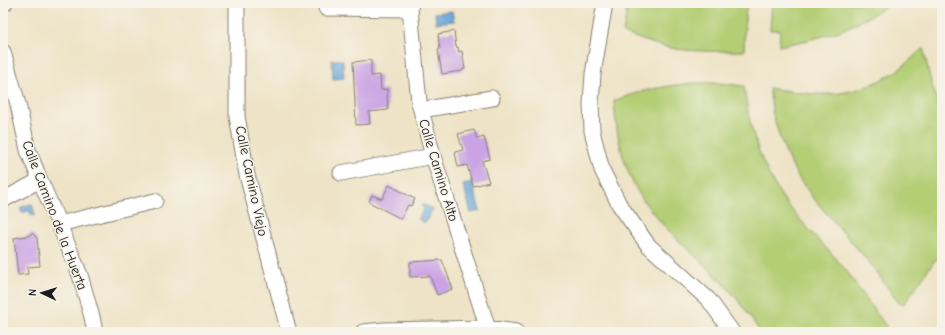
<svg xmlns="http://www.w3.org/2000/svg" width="945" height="335" viewBox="0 0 945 335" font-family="'Comic Neue',sans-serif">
<rect width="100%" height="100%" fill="#f7f3e8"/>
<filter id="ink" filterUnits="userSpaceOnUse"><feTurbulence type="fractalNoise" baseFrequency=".025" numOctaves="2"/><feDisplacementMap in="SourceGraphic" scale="8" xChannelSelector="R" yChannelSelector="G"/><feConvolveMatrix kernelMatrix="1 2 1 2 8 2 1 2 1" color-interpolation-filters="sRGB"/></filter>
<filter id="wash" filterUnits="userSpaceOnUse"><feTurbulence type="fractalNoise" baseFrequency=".012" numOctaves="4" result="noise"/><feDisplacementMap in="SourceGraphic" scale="16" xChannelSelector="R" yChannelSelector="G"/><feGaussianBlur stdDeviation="0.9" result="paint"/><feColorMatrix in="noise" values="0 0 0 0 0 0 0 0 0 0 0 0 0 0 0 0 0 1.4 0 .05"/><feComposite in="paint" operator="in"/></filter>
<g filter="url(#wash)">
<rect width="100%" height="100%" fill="#eee3c6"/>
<!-- green -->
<path fill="#b3ce74" stroke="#687548" d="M628 3H747L745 18 744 51C722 51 699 52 676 49 658 46 640 39 623 33Z
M772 3H891C875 13 858 24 839 31 820 38 799 42 779 46L780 30H770Z
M923 48 931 82 942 117V252L929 268 905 303 902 304 899 303 869 262 814 199 800 180 788 158 779 135 773 115 769 88C784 90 799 93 815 94 845 96 877 86 902 67 909 61 916 55 923 48Z
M694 83H717L744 86C749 130 763 175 792 210 808 230 828 249 845 269 850 275 854 282 859 289 868 301 877 314 886 326L887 329 886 332H760C750 315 735 295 721 281 693 252 659 227 638 192 622 164 616 133 614 101 640 90 666 86 694 83Z"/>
<!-- water -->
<path fill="#68a4d9" stroke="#42607a" d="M452 11 454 21 436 23 435 13Z
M332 60H343L344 78 333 79Z
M472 182 480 211 471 213 463 185Z
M31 204H32L35 215 32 216 29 211H27L24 213 21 212 20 209 21 207Z
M423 204 433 209 425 223 418 219 424 208 421 206Z"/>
<g id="blocks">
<!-- building -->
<path fill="#caa3e4" d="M454 31 456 47H458L459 52 462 51 465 69 462 70V71L442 74 438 50 440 49 438 34Z
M371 60V76L380 75 381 90 387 89 388 110 369 112 370 124 356 125 353 62Z
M474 130 477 139 484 137 490 159 482 161 489 182 473 186 467 165 458 167 455 152 463 150 458 134Z
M389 185 415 199 411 206 408 205 401 219 369 202 372 195 382 199Z
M32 233 37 238 40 266 27 267 28 274 18 275 14 238 28 236Z
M442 260 453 289 437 295 430 276 410 277V262Z"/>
</g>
</g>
<g filter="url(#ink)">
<use href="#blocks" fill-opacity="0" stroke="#858071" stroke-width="1"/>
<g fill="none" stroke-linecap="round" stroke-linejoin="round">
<defs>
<path id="minor" d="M237 3V116L247 175 289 332
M411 3 410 9 419 102 433 156 489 332
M605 3 593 74 591 103 592 131 602 170 619 204 648 245 709 300 732 332
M3 4 5 3
M326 8 410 9
M3 52 18 104 28 150 40 180 59 224 80 275 92 317 95 332
M421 110 492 98
M341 173 433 156
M3 200 40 180
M59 224 155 201
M363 332 384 330 488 328 516 332"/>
</defs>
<!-- minor casing -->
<use href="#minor" stroke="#858071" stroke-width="17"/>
<!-- minor -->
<use href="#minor" stroke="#fff" stroke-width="15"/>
</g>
</g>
<g text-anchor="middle" stroke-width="3" stroke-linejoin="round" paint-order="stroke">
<!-- street labels -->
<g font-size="14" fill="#1c1c1c" stroke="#f7f3e8">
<text transform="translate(439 170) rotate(73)" y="5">Calle Camino Alto</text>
<text transform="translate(252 181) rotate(78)" y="5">Calle Camino Viejo</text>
<text transform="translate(55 215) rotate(69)" y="5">Calle Camino de la Huerta</text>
</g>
</g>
<!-- margin -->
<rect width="945" height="335" fill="none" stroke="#f7f3e8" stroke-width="16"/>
<!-- north arrow -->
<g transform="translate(42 293) rotate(274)" stroke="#f7f3e8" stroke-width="3" paint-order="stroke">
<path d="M0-3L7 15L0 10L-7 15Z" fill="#1c1c1c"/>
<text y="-6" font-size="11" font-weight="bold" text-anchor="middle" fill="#1c1c1c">N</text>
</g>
</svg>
